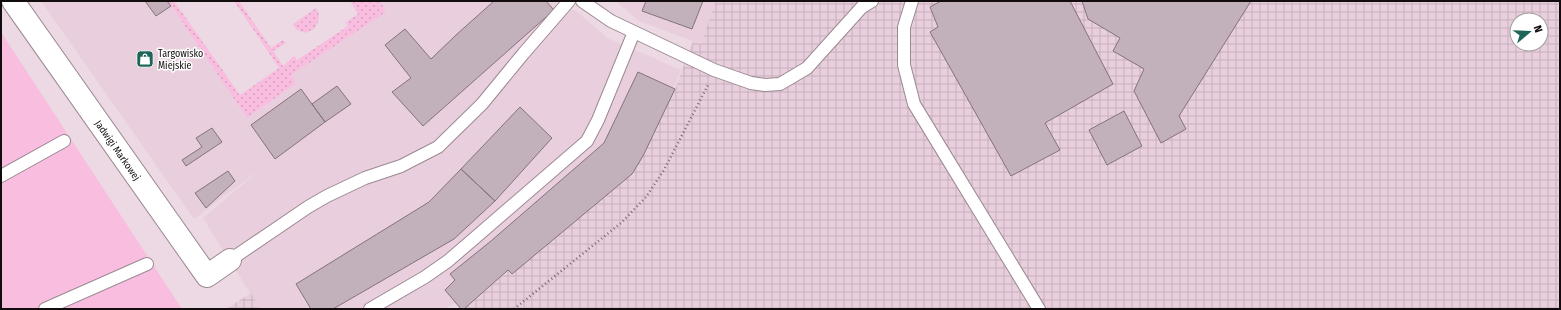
<svg xmlns="http://www.w3.org/2000/svg" width="1561" height="310" viewBox="0 0 1561 310" font-family="'Fira Sans Condensed',sans-serif">
<defs>
<pattern id="industrial-grid" width="8" height="8" patternUnits="userSpaceOnUse"><rect width="8" height="8" fill="#e9cedd"/><path d="M0 4h8M4 0v8" fill="none" stroke="#c7b0bc"/></pattern>
<pattern id="grass-dots" width="8" height="8" patternUnits="userSpaceOnUse"><rect width="8" height="8" fill="#f9bedf"/><path d="M2 2h.1M6 6h.1" fill="none" stroke="#d4a2be" stroke-width="1.8" stroke-linecap="round"/></pattern>
</defs>
<rect width="100%" height="100%" fill="#ecd9e3"/>
<!-- built -->
<path fill="#e9cedd" d="M41 1H168L247 118 296 83 291 75 386 12 380 1H557L554 10H575L607 38 681 70 643 156 632 174 512 274 508 270 464 309H461L456 303 444 309H260L203 218 263 167 194 219Z
M616 1H716L701 44 639 21Z"/>
<!-- industrial -->
<path fill="url(#industrial-grid)" fill-rule="evenodd" d="M716 1H1560V309H464L508 270 512 274 632 174 643 156 675 89 693 41 701 44ZM1517 20H1541V44H1517Z
M251 293 260 309H226Z"/>
<!-- grass -->
<path fill="url(#grass-dots)" d="M168 1H174L240 95 279 68 234 1H239L271 48 283 40 286 43 273 51 283 66 294 56 297 60 348 26 346 22 358 14 350 1H380L386 12 291 75 296 83 247 118Z
M316 8C321 15 319 22 314 29L305 33 296 29 293 24Z"/>
<!-- garden -->
<path fill="#f9bedf" d="M1 32 182 309H1Z"/>
<!-- building -->
<path fill="#c2b0ba" stroke="#84737c" d="M145 1H167L171 6 156 16Z
M494 1H546L554 10 423 126 392 92 411 78 385 45 405 29 431 59 456 35Z
M646 1H703L692 29 642 11Z
M941 1H1070L1113 84 1045 123 1060 150 1011 176 930 32 938 27 930 7Z
M1082 1H1251L1179 116 1186 129 1161 143 1134 91 1144 69 1113 51 1120 38 1088 19Z
M638 72 675 89 643 156 632 174 512 274 508 270 464 309H461L445 290 455 280 450 274 491 241 604 143Z
M337 86 351 104 325 122 312 104Z
M301 89 325 122 275 159 251 125Z
M520 107 552 138 495 201 461 169Z
M1124 111 1142 146 1107 165 1089 130Z
M212 128 222 142 186 166 182 160 202 147 196 138Z
M461 169 495 201 454 239 333 309H311L296 284 429 202Z
M228 171 235 181 206 208 195 193Z"/>
<g fill="none" stroke-linecap="round" stroke-linejoin="round">
<defs>
<path id="lane" d="M582 1 611 21 714 70 751 83 765 85 780 84 807 68 862 7 872 1
M912 1 904 27V65L914 104 1039 309
M1 176 64 141
M230 260 308 207 327 196 365 178 401 166 438 147 482 104 523 54 569 1
M45 309 147 264
M370 309 425 277 448 261 587 141 598 120 634 32"/>
<path id="street" d="M13 1 207 276 230 260"/>
</defs>
<!-- lane casing -->
<use href="#lane" stroke="#9b8992" stroke-width="14"/>
<!-- street casing -->
<use href="#street" stroke="#9b8992" stroke-width="24"/>
<!-- path -->
<path stroke="#75696f" stroke-width="2.5" stroke-dasharray="1 3" stroke-linecap="butt" d="M514 309 621 223 646 197 664 170 708 85"/>
<!-- lane -->
<use href="#lane" stroke="#fff" stroke-width="12"/>
<!-- street -->
<use href="#street" stroke="#fff" stroke-width="22"/>
</g>
<!-- icons -->
<defs>
<symbol id="shop-square" viewBox="-11 -11 22 22"><rect x="-9" y="-9" width="18" height="18" rx="4" fill="#1d6459" stroke="#fff"/><path d="M-5-2.5h2.3a2.7 3.5 0 0 1 5.4 0H5L5.5 6h-11ZM-1.5-2.5h3a1.5 2.3 0 0 0-3 0Z" fill="#fff"/></symbol>
</defs>
<g fill-rule="evenodd">
<use href="#shop-square" x="135" y="49" width="20" height="20"/>
</g>
<g text-anchor="middle" stroke-width="3" stroke-linejoin="round" paint-order="stroke">
<!-- poi labels -->
<g font-size="10" fill="#120c0f" stroke="#fff" text-anchor="start">
<text x="158" y="57">Targowisko<tspan x="158" dy="12">Miejskie</tspan></text>
</g>
<!-- street labels -->
<g font-size="10" fill="#120c0f" stroke="#fff">
<text transform="translate(118 150) rotate(55)" y="4">Jadwigi Markowej</text>
</g>
</g>
<!-- border -->
<rect width="1561" height="310" fill="none" stroke="#120c0f" stroke-width="4"/>
<!-- north arrow -->
<g transform="translate(1529 32) rotate(71)"><circle r="19" fill="#ffffff" stroke="#a09e9f"/>
<path d="M0-3L7 15L0 10L-7 15Z" fill="#1d6459"/>
<text y="-6" font-size="11" font-weight="bold" text-anchor="middle" fill="#120c0f">N</text>
</g>
</svg>
